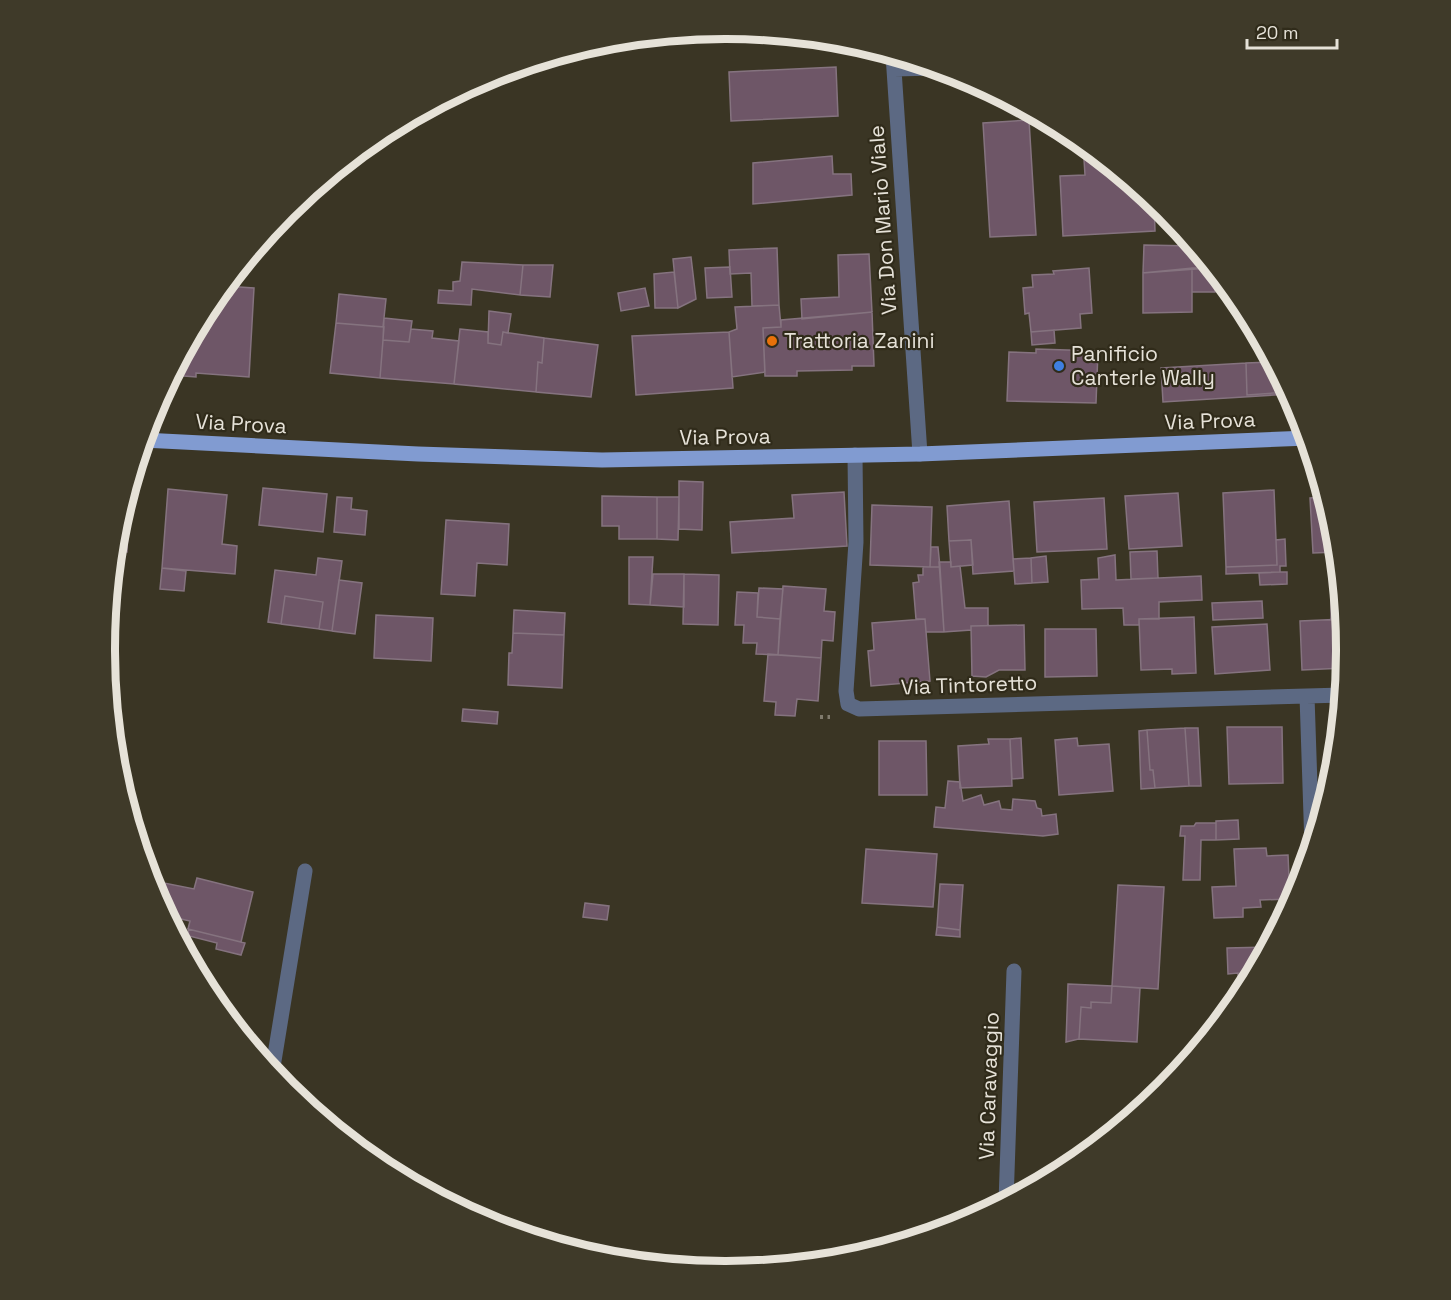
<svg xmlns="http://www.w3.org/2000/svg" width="1451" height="1300" viewBox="0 0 1451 1300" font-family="'Space Grotesk',sans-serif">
<rect width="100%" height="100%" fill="#3a3524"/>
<!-- building -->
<path fill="#6e5667" stroke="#85737f" stroke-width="1.5" d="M836 67 838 116 731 121 729 72Z
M1029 120 1036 235 990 237 983 123Z
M1083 144 1154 201 1155 231 1063 236 1060 176 1085 175Z
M832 156 833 174H851L852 195 753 204V163Z
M1144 245 1194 246 1209 264V268L1143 273Z
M777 248 779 305 752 306 751 273 730 274 729 250Z
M869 254 872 312 802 319 801 299 839 297 838 255Z
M691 257 696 299 678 308 673 259Z
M462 262 523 265 520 295 472 289 471 305 438 303 439 290 453 291V282L460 281Z
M523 265H553L550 297 520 295Z
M730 267 732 297 707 298 705 268Z
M1089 268 1092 313 1080 314 1081 328 1031 332 1029 313 1025 314 1023 288 1033 287 1032 275 1054 274 1053 271Z
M1192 268V312L1143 313V273Z
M1192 268H1213L1215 272V292H1192Z
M674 272 678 308H655L654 274Z
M224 286 254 288 249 377 196 373V377L171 375 209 304Z
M645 288 649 306 621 311 618 293Z
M339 294 386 299 383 327 336 323Z
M779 305 781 327 763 328 765 372 732 377 729 332 737 329 735 307Z
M489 311 511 314 508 333 503 332 501 345 488 343Z
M872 312 874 366H852V370L797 371V376H765L763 328 781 327V320Z
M384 318 412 321 409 342 383 340Z
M336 323 384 327 380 378 330 373Z
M411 329 433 331 432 338 459 341 454 384 380 378 383 340 409 342Z
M460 329 488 332V343L501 345 503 332 544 338 542 363 538 362 536 392 454 384Z
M1054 330 1055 343 1032 345 1031 332Z
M729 332 733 388 636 395 632 336Z
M544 338 598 345 591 397 536 392 538 362 542 363Z
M1036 349 1098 351 1096 403 1007 401 1009 352 1036 353Z
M1273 362 1289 392 1247 395 1246 363Z
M1246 363 1247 395 1289 392 1290 394 1163 402 1161 368Z
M679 481 703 482 702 530 679 529Z
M263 488 327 494 323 532 259 525Z
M128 489H130L127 552 114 551 116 528Z
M168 489 227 495 222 544 237 546 235 574 162 568Z
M1274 490 1277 565 1226 567 1223 493Z
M844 492 847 546 732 553 730 522 794 518 792 495Z
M1178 493 1182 546 1129 549 1125 496Z
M602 496 657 497V539H619V526H602Z
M337 497 352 498 351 509 367 511 365 535 334 532Z
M657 497H679L678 540 657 539Z
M1325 497 1335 529 1337 552 1313 553 1310 498Z
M1104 498 1107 549 1037 552 1034 502Z
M1009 501 1014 571 973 574 971 540 949 541 947 506Z
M872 505 932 507 930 567 870 565Z
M446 520 509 524 507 565 477 563 475 596 441 594Z
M1285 539 1286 566H1280V572L1226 574V567L1277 565 1276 540Z
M971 540 973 565 951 567 949 541Z
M931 547H938L940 567H930Z
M1157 551 1158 578 1131 579 1130 552Z
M1115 555 1116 580 1201 576 1202 600 1159 602V619H1139V625H1124L1123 608 1082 609 1081 580 1099 579 1098 558Z
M1046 556 1048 582 1032 583 1031 558Z
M629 557H653L650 605 629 604Z
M318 558 342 561 332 631 319 629 323 602 285 596 281 624 268 622 275 570 316 575Z
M1031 558 1032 583 1015 584 1013 559Z
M939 562H951V567L960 566 965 608H988V626H971V630L944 632Z
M923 567H940L944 632H926L925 619H916L913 583 919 582 918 575H923Z
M162 568 186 571 184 591 160 589Z
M1280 572H1287V584L1260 585 1259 573Z
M653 574H684V607L650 605Z
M684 574 719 575 718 625 683 624Z
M339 580 362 583 355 634 332 631Z
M783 586 826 589 824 611 835 612 833 641 822 640 821 658 778 655Z
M759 588 783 589 780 619 757 617Z
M737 592 758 593 757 617 780 619 778 655 756 654 757 643H743L744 625H735Z
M285 596 323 602 319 629 281 624Z
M1331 597H1342L1344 619 1331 620Z
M1262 601 1263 618 1213 620 1212 603Z
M514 610 565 613 564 635 513 633Z
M376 615 433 618 431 661 374 658Z
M1194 617 1196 673 1172 674V669L1141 670 1139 619Z
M925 619 930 681 871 686 868 651 874 650 872 623Z
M1344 619 1347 650 1345 668 1302 670 1300 621Z
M1267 624 1270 670 1215 674 1212 627Z
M1024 625 1025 670H999L986 677 972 676 971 626Z
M1045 629H1096L1097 676 1045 677Z
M513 633 564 635 562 688 508 685 509 653H512Z
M768 654 821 658 818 701 797 699 795 716 775 715 776 702 764 701Z
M463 709 498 712 497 724 462 721Z
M1227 727H1282L1283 783 1229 784Z
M1185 728H1198L1201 786H1189Z
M1185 728 1189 786 1155 788 1153 770H1150L1147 730Z
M1147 730 1150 770H1153L1155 788 1141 789 1139 731Z
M1021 738 1023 778 1012 779 1010 739Z
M1077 738 1078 746 1109 744 1113 791 1059 795 1055 740Z
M988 739H1010L1012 786 960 788 958 746 989 744Z
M879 741H926L927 795H879Z
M948 781 960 782 963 801 981 795 984 805 999 801 1001 809 1012 810 1013 799 1035 801 1037 808 1041 809 1042 816 1056 814 1058 834 1043 836 934 827 936 807 945 808Z
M1238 820 1239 839 1216 840V821Z
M1196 823H1216V840H1201L1200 880H1183L1185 836H1180L1181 826H1194Z
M1266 848 1267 856 1288 855 1290 899 1260 900 1261 907 1243 908V917L1214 918 1212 887 1236 886 1234 849Z
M866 849 937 854 933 907 862 903Z
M197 878 253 892 241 942 188 929 190 921 172 917 171 924 149 880 194 889Z
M940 884 963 885 960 930 937 927Z
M1118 885 1164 887 1158 989 1112 986Z
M585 903 609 906 607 920 583 917Z
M937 927 960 930V937L936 935Z
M188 929 245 943 241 955 216 949 217 943 189 936Z
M1268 947 1242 996 1239 1000 1238 973 1228 974 1227 948Z
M1068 984 1112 986 1111 1003 1091 1002V1008L1081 1007 1079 1039 1066 1042Z
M1112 986 1140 988 1137 1042 1079 1039 1081 1007 1091 1008V1002L1111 1003Z"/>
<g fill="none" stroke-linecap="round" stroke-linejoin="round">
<!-- path -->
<path stroke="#807b6d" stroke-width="4" stroke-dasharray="3 4.5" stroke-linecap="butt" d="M820 717H830"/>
<!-- minor -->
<path stroke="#5c6983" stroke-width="15" d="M893 55 920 454
M894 69 937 68
M855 455 856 542 846 691 848 704 859 709 1343 695
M1307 696 1312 846
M272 1073 305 871
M1006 1202 1014 971"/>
<!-- major -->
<path stroke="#819bd1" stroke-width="15" d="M143 440 418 454 602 460 920 454 1308 438"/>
</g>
<!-- markers -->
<circle fill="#e8710a" stroke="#302b1a" stroke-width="2" cx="772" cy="341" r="6"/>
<circle fill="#3f7fe0" stroke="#302b1a" stroke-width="2" cx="1059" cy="366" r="6"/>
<g text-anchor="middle" stroke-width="4.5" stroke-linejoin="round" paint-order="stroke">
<!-- street labels -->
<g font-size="21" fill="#e6e2d8" stroke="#302b1a">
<text transform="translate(883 220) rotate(-94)" y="7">Via Don Mario Viale</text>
<text transform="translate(1210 421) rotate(-2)" y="7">Via Prova</text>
<text transform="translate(241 424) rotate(3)" y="7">Via Prova</text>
<text transform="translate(725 437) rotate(-1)" y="7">Via Prova</text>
<text transform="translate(969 685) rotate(-2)" y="7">Via Tintoretto</text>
<text transform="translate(989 1086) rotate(-88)" y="7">Via Caravaggio</text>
</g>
<!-- poi labels -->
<g font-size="21" fill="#e6e2d8" stroke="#302b1a" text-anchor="start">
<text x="784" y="348">Trattoria Zanini</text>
<text x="1071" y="361">Panificio<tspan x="1071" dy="24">Canterle Wally</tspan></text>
</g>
</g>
<!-- crop -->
<path d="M0 0H1451V1300H0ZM725 39H726A610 610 0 0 1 1336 649V651A610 610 0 0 1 726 1261H725A610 610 0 0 1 115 651V649A610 610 0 0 1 725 39Z" fill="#3f3a29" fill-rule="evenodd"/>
<path fill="none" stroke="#e6e2d8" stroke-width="8" d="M725 39H726A610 610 0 0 1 1336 649V651A610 610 0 0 1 726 1261H725A610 610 0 0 1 115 651V649A610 610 0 0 1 725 39Z"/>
<!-- scale -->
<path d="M1247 39v9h90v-9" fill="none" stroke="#e6e2d8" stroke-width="3"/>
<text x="1256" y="39" font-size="18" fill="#e6e2d8" stroke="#302b1a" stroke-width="4.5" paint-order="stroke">20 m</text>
</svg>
